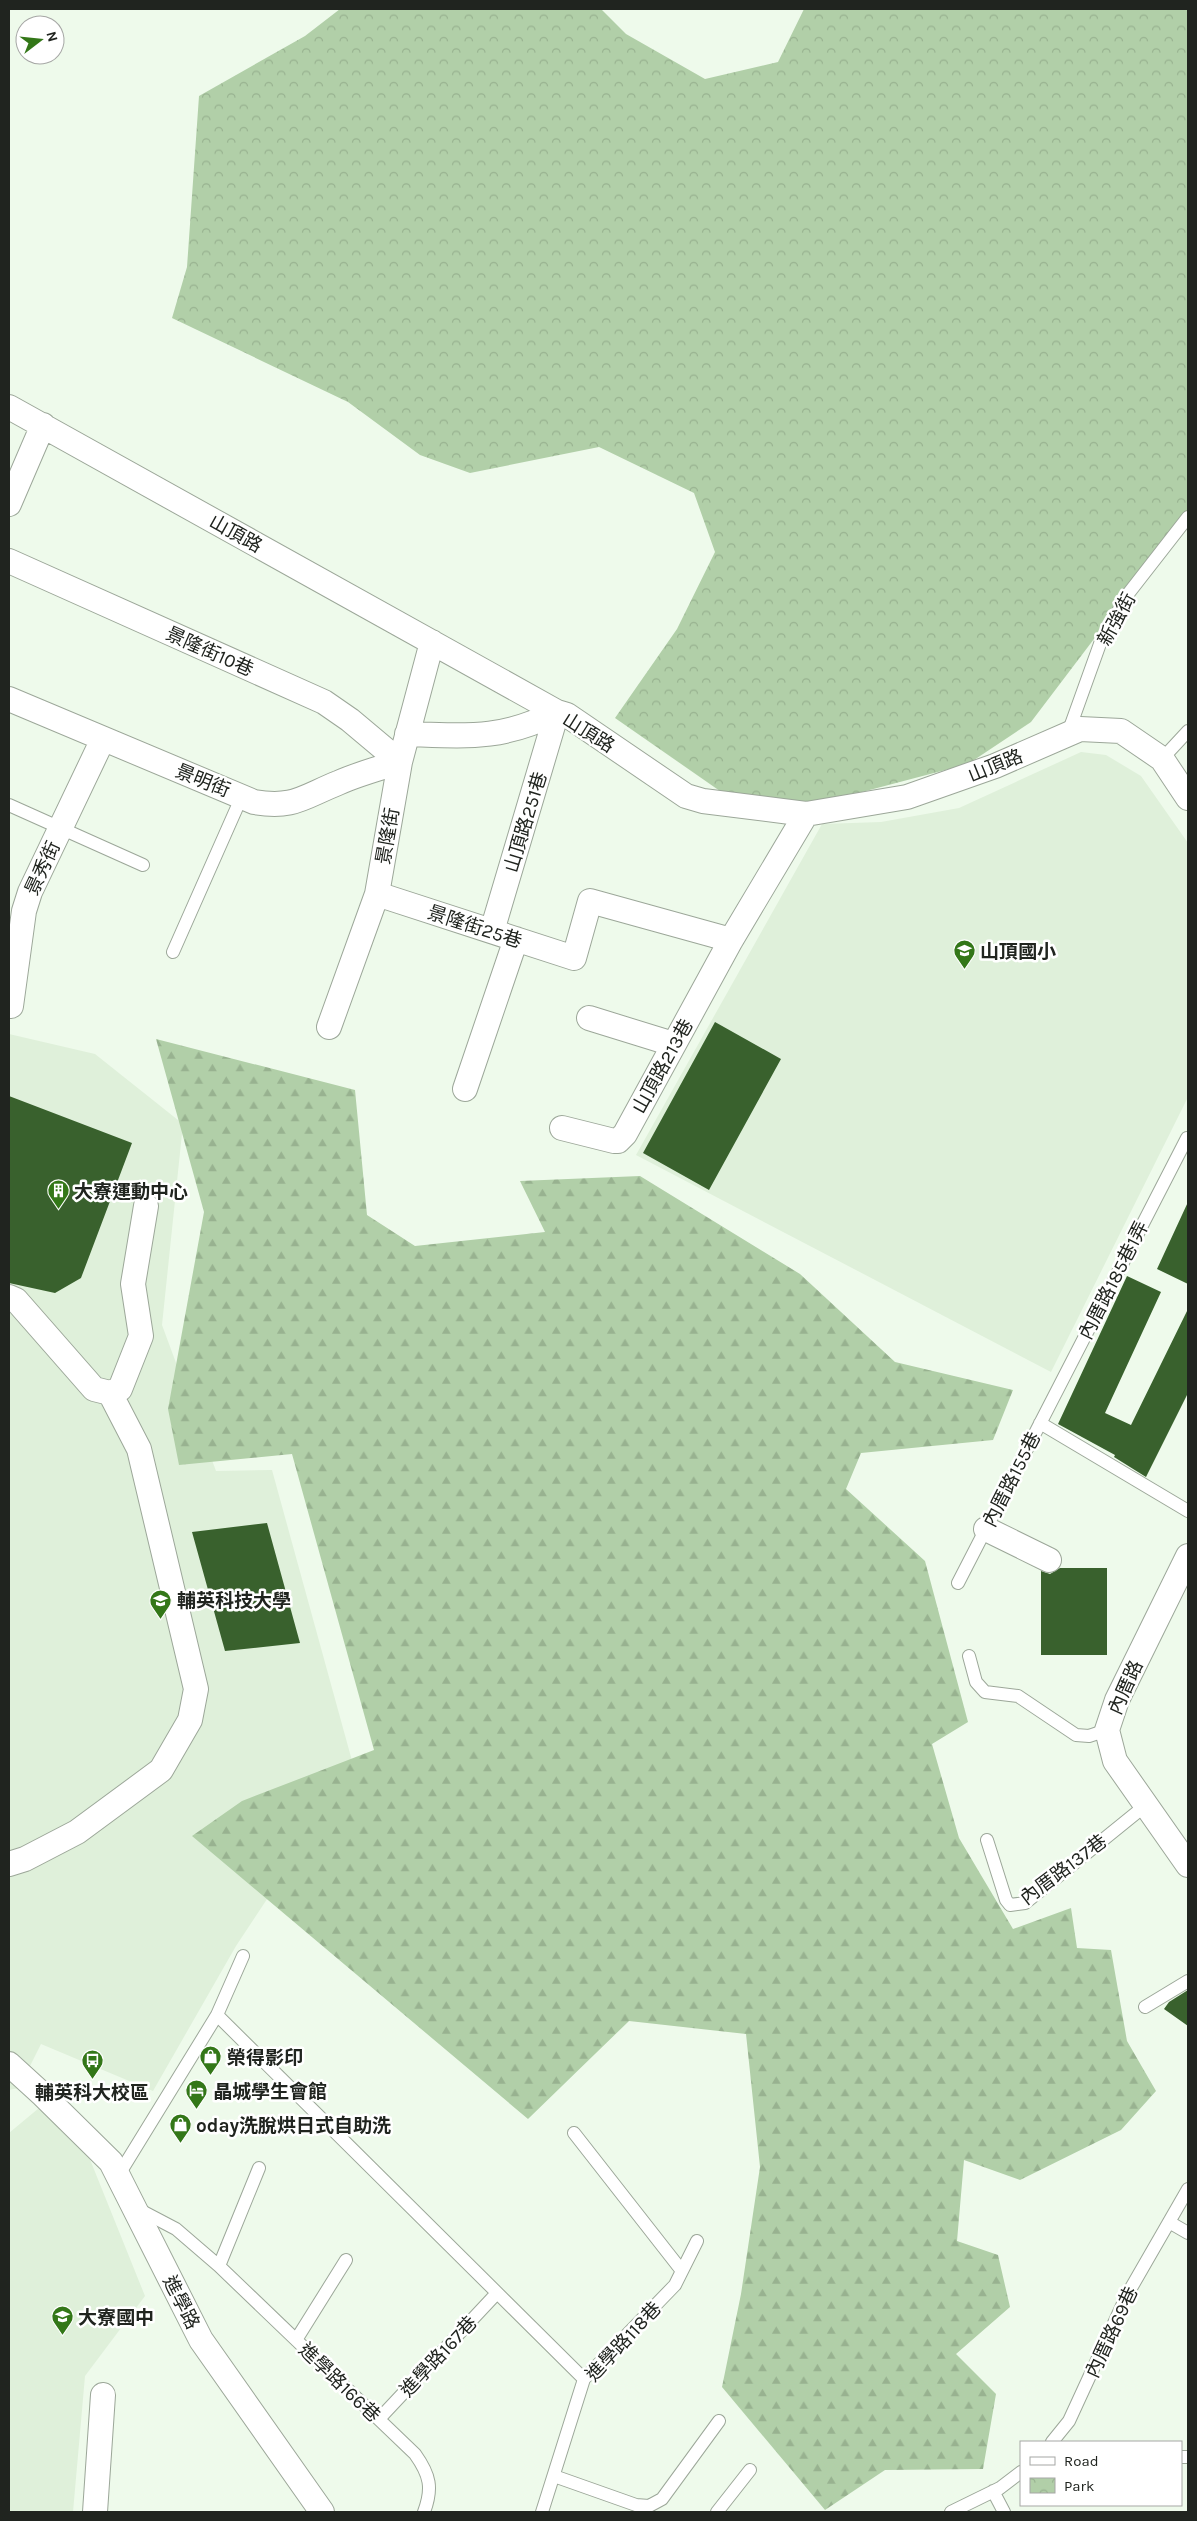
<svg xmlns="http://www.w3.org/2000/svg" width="1197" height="2521" viewBox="0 0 1197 2521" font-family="Karla,'Noto Sans TC',sans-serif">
<defs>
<pattern id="forest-firs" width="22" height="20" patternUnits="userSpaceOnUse" patternTransform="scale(1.25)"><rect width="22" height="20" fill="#b1cfa8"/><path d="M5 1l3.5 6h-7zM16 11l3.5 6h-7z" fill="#98b290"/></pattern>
<pattern id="park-crowns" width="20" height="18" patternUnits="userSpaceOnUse" patternTransform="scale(1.25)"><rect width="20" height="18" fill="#b1cfa8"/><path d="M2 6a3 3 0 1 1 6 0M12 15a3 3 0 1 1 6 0" fill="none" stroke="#98b290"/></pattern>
</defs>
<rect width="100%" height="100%" fill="#eefaeb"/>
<!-- built -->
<path fill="#dff0da" d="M1081 752 1106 755 1141 776 1188 843V1097L1051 1372 636 1155 822 824 881 822 959 808Z
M9 1034 95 1054 183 1124 162 1325 216 1471 272 1470 354 1768 236 1946 153 2091 41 2044 19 2088 9 2090Z
M39 2108 89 2157 145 2296 85 2376 73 2512H9V2133Z"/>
<!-- forest -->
<path fill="url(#forest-firs)" d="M156 1039 355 1090 367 1215 415 1246 545 1232 520 1181 640 1176 800 1274 895 1362 1013 1390 993 1440 861 1453 846 1489 925 1561 968 1722 932 1744 959 1838 1013 1929 1071 1908 1077 1948 1111 1950 1127 2041 1156 2091 1121 2130 1020 2180 964 2160 957 2241 998 2255 1010 2307 956 2354 996 2394 983 2469 885 2470 825 2510 722 2387 741 2294 760 2167 746 2034 629 2021 528 2119 192 1836 242 1801 374 1750 292 1454 179 1465 168 1409 204 1212Z"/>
<!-- park -->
<path fill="url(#park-crowns)" d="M340 9H601L626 34 705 79 778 62 804 9H1188V515L1031 722 968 764 809 806 730 798 615 718 677 629 715 552 694 493 599 447 470 473 420 455 348 402 172 318 187 267 199 96 305 36Z"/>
<!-- building -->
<path fill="#39612d" d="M715 1022 781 1059 709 1190 643 1153Z
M9 1096 132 1143 81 1278 55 1293 9 1283Z
M1188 1202V1284L1157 1269Z
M1127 1276 1161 1292 1105 1413 1131 1425 1188 1309V1393L1146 1477 1114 1457 1115 1455 1058 1424Z
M267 1523 300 1643 225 1651 192 1532Z
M1060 1568H1107V1655H1041V1571L1050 1574Z
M1188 1990V2026L1164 2009 1169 2002Z"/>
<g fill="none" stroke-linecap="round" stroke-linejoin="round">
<defs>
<path id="lane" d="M1068 733 1101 641 1128 594 1188 517
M1162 759 1188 731
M9 805 143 865
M173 952 242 796
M1040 1423 1188 1511
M958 1583 1187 1138
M969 1656 976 1682 985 1692 1018 1696 1076 1735 1089 1736 1107 1730
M987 1840 1006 1900 1010 1905 1025 1903 1146 1805
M1145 2007 1188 1981
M217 2015 584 2379
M574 2133 682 2271
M118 2176 217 2015 243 1956
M136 2208 176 2229 219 2266 415 2454C430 2475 433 2488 424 2512
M1169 2222 1188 2233
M219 2266 259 2168
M296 2340 346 2260
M379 2419 497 2293
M1052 2442 1069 2421 1127 2295 1188 2189
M1181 2457H1188
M554 2476 636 2505 649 2506 662 2499 719 2421
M993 2491 1004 2512
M542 2512 584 2379 675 2285 697 2241
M717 2512 750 2470
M951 2512 1000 2488 1021 2472"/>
<path id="street" d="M9 407 557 712 567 715 686 796 703 801 806 814 907 797 995 766 1080 729 1121 731 1162 759 1188 798
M9 504 43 425
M9 561 324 702 350 720 400 762
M9 699 254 802C293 809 303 797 338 783 358 774 380 768 400 762
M407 734C467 736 502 740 557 712
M377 894 574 958 590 901 731 940
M492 931 557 712
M11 1006 24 911 30 892 103 739
M589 1018 673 1044
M329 1027 377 894 400 762 432 642
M465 1089 516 939
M562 1128 614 1141H618L625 1134 731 940 806 814
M9 1297 16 1300 94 1389 110 1393 120 1389 141 1336 133 1284 146 1206
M986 1529 1049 1560
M1188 1556 1117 1700 1107 1730 1115 1761 1188 1865
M9 1864 25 1859 77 1832 161 1770 190 1720 196 1689 139 1449 110 1393
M9 2064 43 2095 111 2162 201 2340 322 2512
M95 2512 103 2395"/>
</defs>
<!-- lane casing -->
<use href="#lane" stroke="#9ca799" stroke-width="14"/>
<!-- street casing -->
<use href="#street" stroke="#9ca799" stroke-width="26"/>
<!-- lane -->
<use href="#lane" stroke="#fff" stroke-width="12"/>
<!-- street -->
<use href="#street" stroke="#fff" stroke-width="24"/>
</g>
<!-- icons -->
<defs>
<symbol id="school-pin" viewBox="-11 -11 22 30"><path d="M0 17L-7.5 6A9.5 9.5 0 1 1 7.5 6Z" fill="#337718" stroke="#fff"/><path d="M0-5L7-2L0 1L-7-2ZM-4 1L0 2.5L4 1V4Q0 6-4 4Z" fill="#fff"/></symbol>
<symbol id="building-pin" viewBox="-11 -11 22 30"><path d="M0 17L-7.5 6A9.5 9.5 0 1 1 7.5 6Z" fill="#337718" stroke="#fff"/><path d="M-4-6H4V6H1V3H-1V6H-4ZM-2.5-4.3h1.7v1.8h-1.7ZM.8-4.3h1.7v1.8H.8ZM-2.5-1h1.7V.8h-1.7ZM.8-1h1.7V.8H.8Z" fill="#fff"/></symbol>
<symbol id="university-pin" viewBox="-11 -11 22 30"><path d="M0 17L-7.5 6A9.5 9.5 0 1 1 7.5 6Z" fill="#337718" stroke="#fff"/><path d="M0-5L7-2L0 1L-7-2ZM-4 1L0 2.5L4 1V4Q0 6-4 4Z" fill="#fff"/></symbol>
<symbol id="shop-pin" viewBox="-11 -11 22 30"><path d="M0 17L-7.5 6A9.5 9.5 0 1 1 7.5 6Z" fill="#337718" stroke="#fff"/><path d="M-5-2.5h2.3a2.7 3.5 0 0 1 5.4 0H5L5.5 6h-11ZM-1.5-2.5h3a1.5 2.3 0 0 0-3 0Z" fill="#fff"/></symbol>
<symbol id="bus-pin" viewBox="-11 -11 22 30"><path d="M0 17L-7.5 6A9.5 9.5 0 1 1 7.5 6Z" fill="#337718" stroke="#fff"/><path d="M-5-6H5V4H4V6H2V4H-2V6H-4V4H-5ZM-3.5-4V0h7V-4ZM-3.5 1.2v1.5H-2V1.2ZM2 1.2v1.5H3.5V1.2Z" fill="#fff"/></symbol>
<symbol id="hotel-pin" viewBox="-11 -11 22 30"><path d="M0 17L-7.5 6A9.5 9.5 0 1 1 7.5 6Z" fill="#337718" stroke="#fff"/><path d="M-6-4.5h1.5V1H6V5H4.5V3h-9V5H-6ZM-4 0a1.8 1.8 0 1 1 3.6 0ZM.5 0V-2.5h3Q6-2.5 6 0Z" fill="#fff"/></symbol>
</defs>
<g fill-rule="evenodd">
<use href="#school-pin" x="952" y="938" width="25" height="34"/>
<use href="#building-pin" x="46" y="1178" width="25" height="34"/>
<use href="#university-pin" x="148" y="1588" width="25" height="34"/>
<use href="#shop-pin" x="198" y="2044" width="25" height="34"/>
<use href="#bus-pin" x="80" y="2048" width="25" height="34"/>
<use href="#hotel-pin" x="184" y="2078" width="25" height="34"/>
<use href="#shop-pin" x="168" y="2112" width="25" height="34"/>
<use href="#school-pin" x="50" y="2304" width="25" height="34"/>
</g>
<g text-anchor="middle" stroke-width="5" stroke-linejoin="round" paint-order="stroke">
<!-- street labels -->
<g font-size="19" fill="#20241f" stroke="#fff">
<text transform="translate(236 533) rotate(29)" y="7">山頂路</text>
<text transform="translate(1116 619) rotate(-61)" y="7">新強街</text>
<text transform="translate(210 651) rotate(24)" y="7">景隆街10巷</text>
<text transform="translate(589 732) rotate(32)" y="7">山頂路</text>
<text transform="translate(995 765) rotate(-22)" y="7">山頂路</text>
<text transform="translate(203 780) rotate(22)" y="7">景明街</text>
<text transform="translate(525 822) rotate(-73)" y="7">山頂路251巷</text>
<text transform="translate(387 836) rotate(-80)" y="7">景隆街</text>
<text transform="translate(42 868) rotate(-65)" y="7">景秀街</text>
<text transform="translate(475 926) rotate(18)" y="7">景隆街25巷</text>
<text transform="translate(662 1066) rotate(-61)" y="7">山頂路213巷</text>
<text transform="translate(1113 1280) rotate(-63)" y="7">內厝路185巷1弄</text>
<text transform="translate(1011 1479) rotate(-63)" y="7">內厝路155巷</text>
<text transform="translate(1125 1687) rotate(-66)" y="7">內厝路</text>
<text transform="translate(1063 1869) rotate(-37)" y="7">內厝路137巷</text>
<text transform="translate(182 2302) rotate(63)" y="7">進學路</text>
<text transform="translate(1111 2332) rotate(-65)" y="7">內厝路69巷</text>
<text transform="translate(623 2341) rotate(-47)" y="7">進學路118巷</text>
<text transform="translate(438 2356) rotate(-47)" y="7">進學路167巷</text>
<text transform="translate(340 2382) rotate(44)" y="7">進學路166巷</text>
</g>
<!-- poi labels -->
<g font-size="19" font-weight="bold" fill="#20241f" stroke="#fff" text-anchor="start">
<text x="980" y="958">山頂國小</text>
<text x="74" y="1198">大寮運動中心</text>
<text x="177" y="1607">輔英科技大學</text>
<text x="227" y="2064">榮得影印</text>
<text x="213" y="2098">晶城學生會館</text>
<text x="92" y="2099" text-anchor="middle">輔英科大校區</text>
<text x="196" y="2132">oday洗脫烘日式自助洗</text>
<text x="78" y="2324">大寮國中</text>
</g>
</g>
<!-- border -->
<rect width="1197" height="2521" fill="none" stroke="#20241f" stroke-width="20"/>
<!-- legend -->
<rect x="1020" y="2441" width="162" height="65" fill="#ffffff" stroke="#a6a7a5"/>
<rect x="1030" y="2457" width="25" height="8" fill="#ffffff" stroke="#a6a7a5"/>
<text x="1064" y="2466" font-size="15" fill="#20241f">Road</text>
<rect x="1030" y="2478" width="25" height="15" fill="url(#park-crowns)" stroke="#a6a7a5"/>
<text x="1064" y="2491" font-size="15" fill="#20241f">Park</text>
<!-- north arrow -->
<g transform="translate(40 40) rotate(74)"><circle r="24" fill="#ffffff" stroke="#a6a7a5"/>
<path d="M0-4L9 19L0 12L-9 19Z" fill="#337718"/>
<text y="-8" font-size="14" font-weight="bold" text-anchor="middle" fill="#20241f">N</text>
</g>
</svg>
